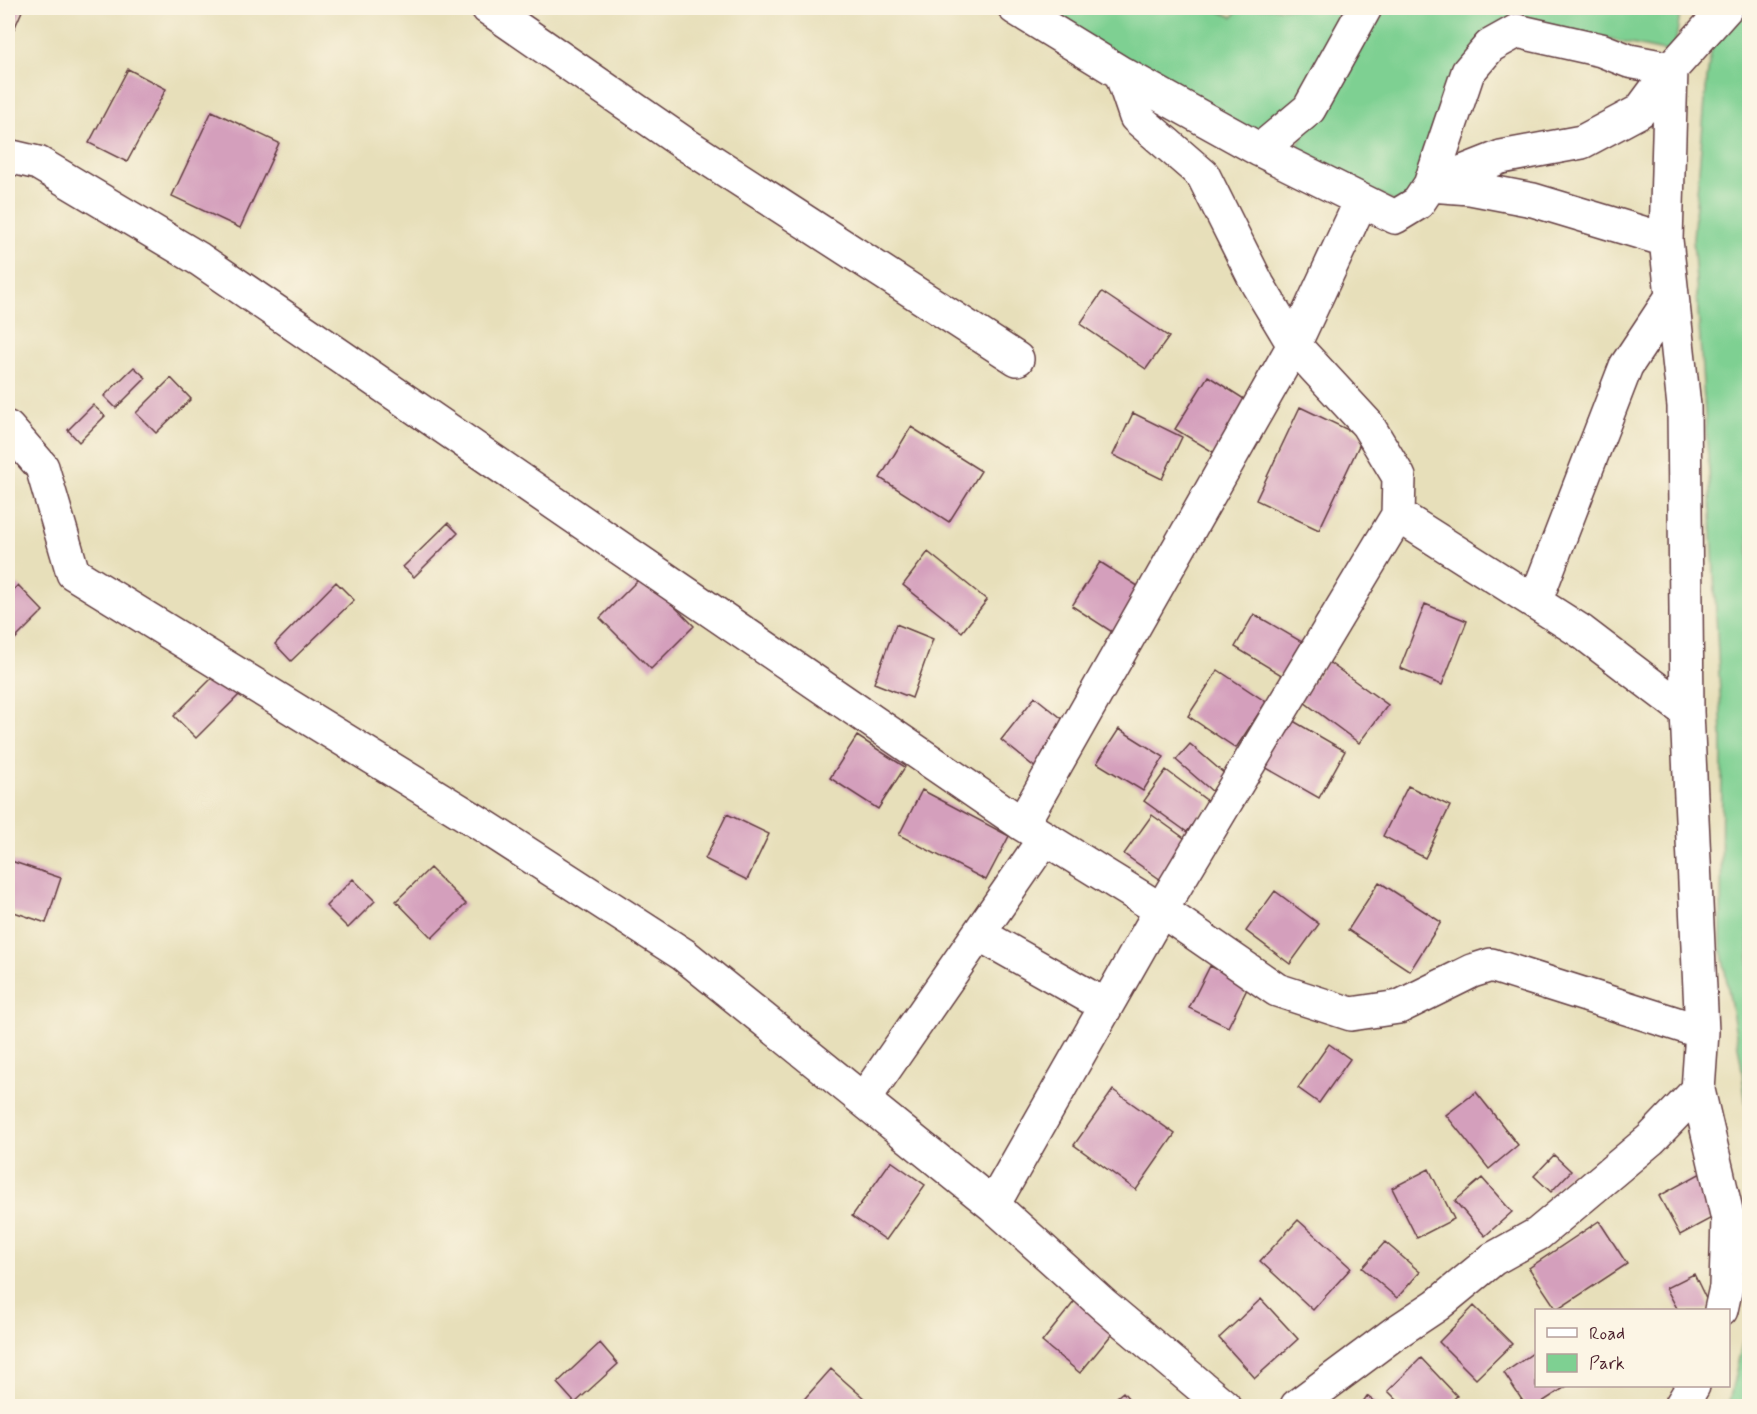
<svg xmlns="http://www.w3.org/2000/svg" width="1757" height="1414" viewBox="0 0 1757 1414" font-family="Mynerve,sans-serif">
<rect width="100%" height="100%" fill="#fcf5e5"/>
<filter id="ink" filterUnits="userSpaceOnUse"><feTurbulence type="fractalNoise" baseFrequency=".0167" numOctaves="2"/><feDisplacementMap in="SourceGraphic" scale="12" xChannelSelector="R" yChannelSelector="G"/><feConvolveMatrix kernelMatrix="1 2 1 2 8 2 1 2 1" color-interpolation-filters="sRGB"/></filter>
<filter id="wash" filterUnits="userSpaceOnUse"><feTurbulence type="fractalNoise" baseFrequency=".008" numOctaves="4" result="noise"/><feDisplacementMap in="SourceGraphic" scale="24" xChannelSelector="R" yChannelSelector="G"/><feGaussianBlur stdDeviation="1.35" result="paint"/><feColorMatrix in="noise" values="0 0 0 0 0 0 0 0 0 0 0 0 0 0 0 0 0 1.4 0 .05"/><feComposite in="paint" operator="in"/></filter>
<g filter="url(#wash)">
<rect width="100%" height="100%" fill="#e7dfba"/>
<!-- green -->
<path fill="#7ed092" stroke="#64785e" stroke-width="1.5" d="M1037 8H1211L1233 17 1238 8H1352L1296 109 1262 139Z
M1373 8H1681L1674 53 1592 36 1518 18 1404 207 1296 149 1333 78Z
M1718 8H1749V1132L1741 1063 1721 948 1722 735 1709 472 1693 238 1707 78Z
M1749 1313V1406H1728Z"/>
<g id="blocks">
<!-- building -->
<path fill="#d49fbc" d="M8 8H14L22 11 8 43Z
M128 69 166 89 127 162 89 143Z
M212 111 279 143 240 228 172 196Z
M1102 292 1169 337 1146 369 1080 324Z
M134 367 146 378 116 408 104 396Z
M1208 376 1255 406 1223 458 1175 429Z
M171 378 191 399 156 433 136 413Z
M93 405 105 416 79 442 68 430Z
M1300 407 1363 437 1319 530 1256 500Z
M1133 413 1182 437 1162 479 1113 455Z
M911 427 981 471 949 522 880 478Z
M448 523 458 533 414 577 403 567Z
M928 552 987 600 962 632 903 585Z
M1100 562 1152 595 1123 639 1072 606Z
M643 575 694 626 651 669 600 618Z
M336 582 354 600 291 661 275 644Z
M18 585 43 611 8 646V595Z
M1425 604 1467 621 1442 685 1400 668Z
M1254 614 1302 642 1283 676 1235 647Z
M896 624 933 639 912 698 874 683Z
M1327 661 1388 705 1359 743 1300 699Z
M1218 670 1266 702 1236 748 1188 716Z
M218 672 240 694 196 738 174 716Z
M1035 697 1075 729 1042 773 1001 740Z
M1283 715 1345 751 1319 798 1256 762Z
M1119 729 1164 757 1143 791 1097 763Z
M857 736 905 767 878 809 830 778Z
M1190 744 1227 776 1213 792 1176 760Z
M1166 770 1209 802 1187 832 1144 801Z
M1408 786 1450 806 1425 858 1383 836Z
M922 790 1009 836 986 880 899 835Z
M727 814 769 834 747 880 705 859Z
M1152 815 1191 843 1164 882 1124 854Z
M8 860 61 878 46 923 8 910Z
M430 868 466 904 432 938 396 901Z
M353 879 375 901 348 928 326 906Z
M1379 882 1441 922 1410 971 1348 930Z
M1275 891 1319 924 1290 964 1246 931Z
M1210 966 1249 985 1228 1027 1189 1008Z
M1329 1044 1350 1059 1319 1103 1298 1088Z
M1113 1090 1175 1134 1136 1190 1074 1145Z
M1476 1092 1518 1145 1489 1169 1446 1115Z
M1554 1155 1571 1171 1551 1192 1534 1176Z
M891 1161 925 1185 886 1240 852 1216Z
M1429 1169 1454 1219 1417 1238 1392 1188Z
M1701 1173 1721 1213 1680 1235 1659 1196Z
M1482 1178 1512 1212 1485 1236 1455 1201Z
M1298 1220 1351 1268 1313 1310 1260 1261Z
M1599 1221 1627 1264 1557 1310 1529 1268Z
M1385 1242 1420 1272 1397 1298 1362 1268Z
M1694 1274 1710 1307 1703 1310H1678L1666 1288Z
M1078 1297 1116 1329 1080 1373 1042 1342Z
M1261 1299 1298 1339 1255 1378 1219 1338Z
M1474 1306 1512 1344 1476 1379 1439 1342Z
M600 1343 618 1364 575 1403 557 1383Z
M1536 1351V1386H1567L1536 1406H1526L1504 1373Z
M1421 1358 1457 1396 1446 1406H1403L1388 1391Z
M831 1369 866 1400 860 1406H798Z
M1202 1391 1213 1406H1182Z
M1123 1392 1135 1406H1106Z
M1367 1396 1380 1406H1360Z"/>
</g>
</g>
<g filter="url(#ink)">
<use href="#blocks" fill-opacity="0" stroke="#623c40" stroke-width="1.5"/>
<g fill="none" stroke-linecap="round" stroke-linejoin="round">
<defs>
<path id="minor" d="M488 8 682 142 1017 359
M1015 8 1121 73 1136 117 1203 175 1258 285 1294 345 1367 424 1399 477 1398 515 1582 632 1687 712
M1121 73 1260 150 1395 217 1418 203 1430 185 1468 72 1490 46 1517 31 1601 50 1629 61 1671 69 1640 111 1582 142 1501 157 1430 185 1470 188 1533 200 1666 240
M1260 150 1309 109 1365 8
M8 156 38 163 199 259 1022 824 1161 910 1277 990 1351 1014 1399 1007 1472 971 1491 965 1702 1032
M8 428 42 467 73 573 481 824 684 955 993 1205 1105 1306 1224 1406
M1535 602 1626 366 1671 298
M1022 824 1294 345 1361 201
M979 934 1106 1006
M864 1099 1045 838
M993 1205 1161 910 1398 515
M1721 1310 1726 1287 1728 1219 1698 1090 1702 1032 1687 712 1684 406 1666 240 1671 69 1726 8
M1297 1406 1395 1333 1437 1305 1493 1259 1538 1234 1651 1139 1698 1090
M1681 1406 1693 1386"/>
</defs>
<!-- minor casing -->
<use href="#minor" stroke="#623c40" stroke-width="36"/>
<!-- minor -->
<use href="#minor" stroke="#fff" stroke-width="33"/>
</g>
</g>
<!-- margin -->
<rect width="1757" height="1414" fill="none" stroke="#fcf5e5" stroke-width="30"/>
<!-- legend -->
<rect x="1535" y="1309" width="195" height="78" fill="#fcf5e5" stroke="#b59f9b" stroke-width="1.5"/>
<rect x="1547" y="1328" width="30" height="9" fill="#ffffff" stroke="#b59f9b" stroke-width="1.5"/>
<text x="1589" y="1339" font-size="18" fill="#4a1f2b">Road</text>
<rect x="1547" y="1354" width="30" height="18" fill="#7ed092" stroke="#b59f9b" stroke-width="1.5"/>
<text x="1589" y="1369" font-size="18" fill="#4a1f2b">Park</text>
</svg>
